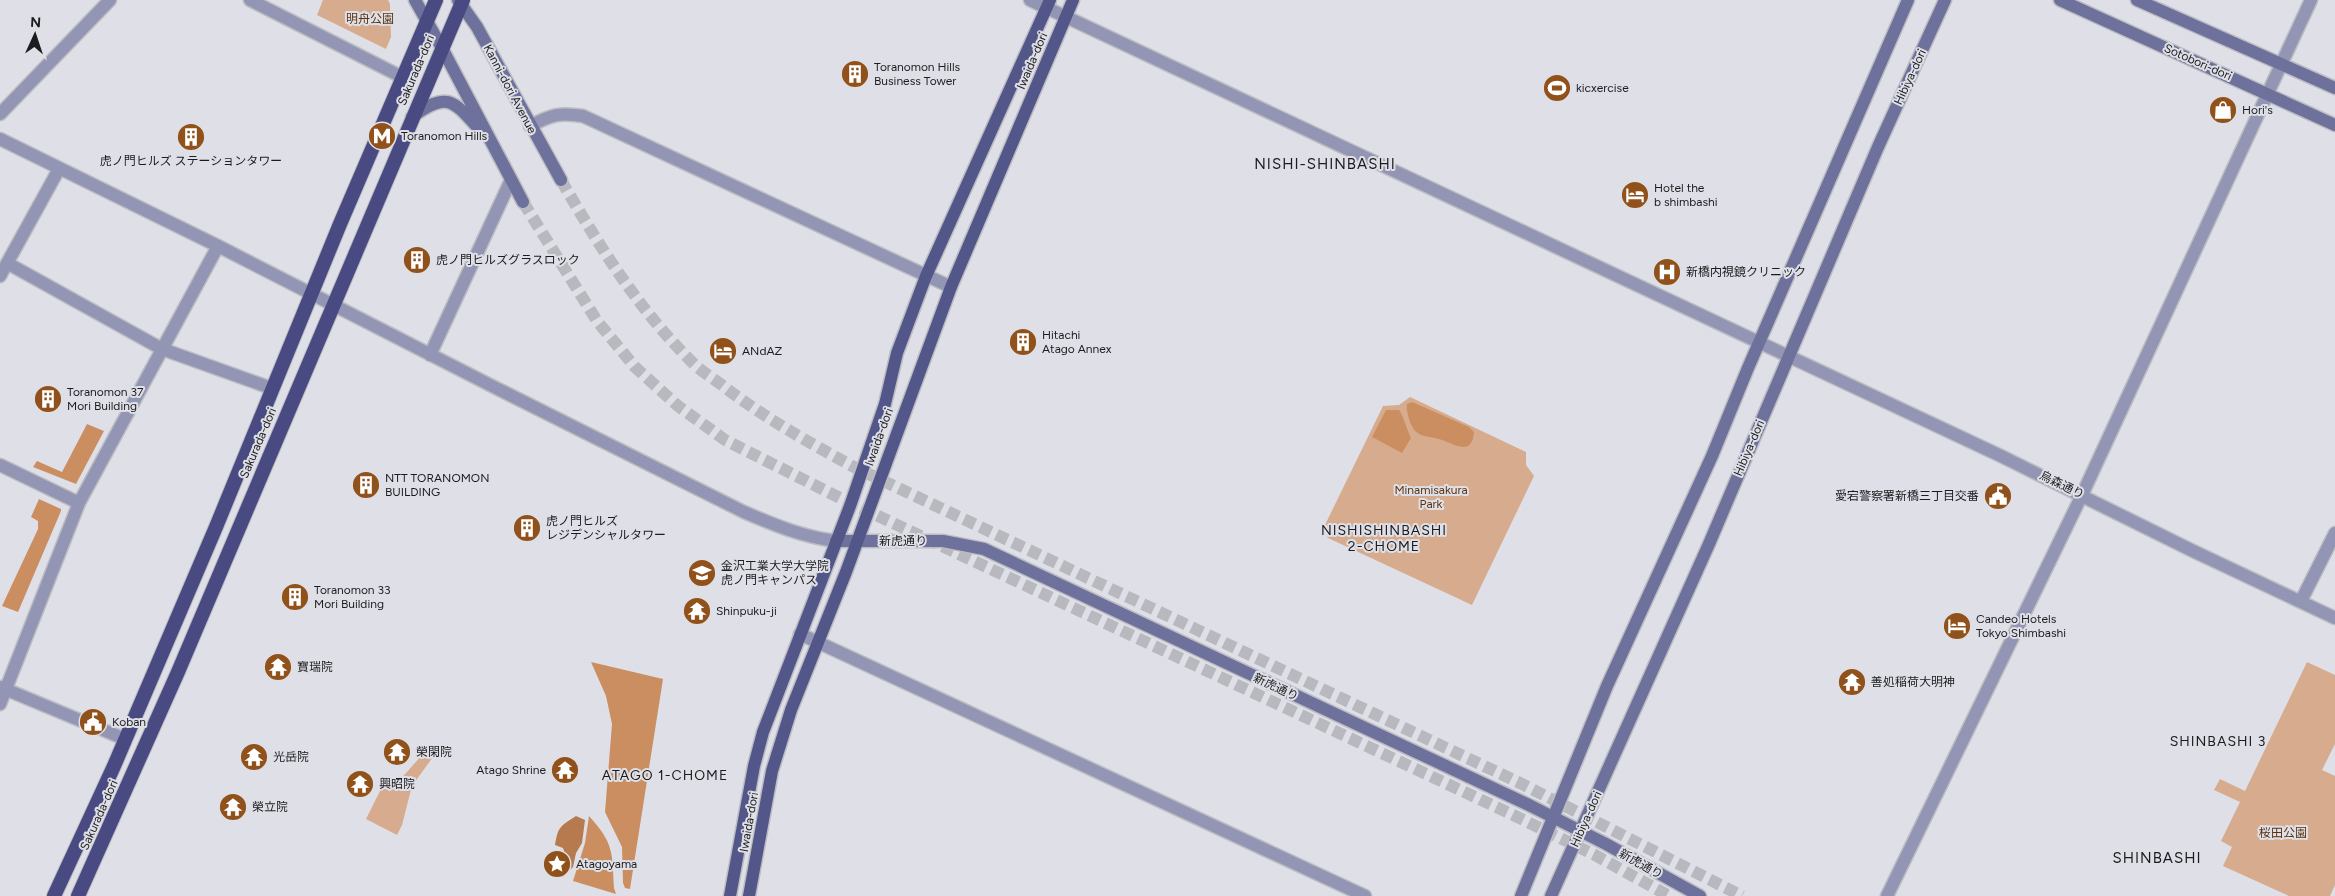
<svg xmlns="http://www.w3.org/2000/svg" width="2335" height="896" viewBox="0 0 2335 896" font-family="Figtree,'Noto Sans JP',sans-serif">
<rect width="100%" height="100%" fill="#dfe0e7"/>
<!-- green -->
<path fill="#d7ab8d" d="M323 0H388L390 4 391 37 386 49 317 15Z
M1410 397 1526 452V465L1534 476 1472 605 1328 538 1324 527 1383 406 1399 405Z
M2307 662 2335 675V744L2322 770 2335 776V885L2330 896H2289L2223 866 2232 847 2221 841 2240 802 2214 790 2220 779 2245 791Z
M435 748 438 750 412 786 402 825 397 835 366 819 387 777 398 782 422 755Z"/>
<!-- forest -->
<path fill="#cb8e61" d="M1412 402 1469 427 1474 432C1472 456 1456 445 1442 440 1425 434 1416 440 1409 419 1408 414 1406 409 1407 404Z
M1386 410H1399C1402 413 1408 432 1411 438L1402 453 1372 437Z
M87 424 104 431 76 484 33 467 37 461 62 472Z
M39 499 61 509V511L18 612 2 606 38 529V521L31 517Z
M591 662 663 679 630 889 625 888 623 883 622 847 605 812 612 724 606 696Z
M589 816C614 844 612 851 614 888L616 894 573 881 585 843Z"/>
<!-- water -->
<path fill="#b67a4e" d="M576 816 585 820 582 843 576 853 573 867 569 871 566 870 563 878 565 854 563 848 555 845C558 826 561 826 576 816Z"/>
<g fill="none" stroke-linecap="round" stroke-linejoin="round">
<!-- secondary-tunnel -->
<path stroke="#b8b9bf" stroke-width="12" stroke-dasharray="12 6" stroke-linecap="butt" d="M561 180C598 244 636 306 689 359 698 369 711 377 722 385 763 417 808 442 854 467L1520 783 1742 896
M523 202 597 321 635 367 678 406 725 440 842 499 1509 813 1595 855 1669 896"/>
<defs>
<path id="tertiary" d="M250 0 402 77
M1030 0 2001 456 2191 550 2335 618
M0 114 110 0
M530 126C551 115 559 112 583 116L951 287
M0 139 218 246 492 386 744 512C774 525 803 537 836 541
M7 263 162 349 271 388
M0 276 59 169
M430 355 511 180
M0 465 79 503
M2301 601 2335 533
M800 634 1365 896
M0 687 125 739
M0 704 79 503 218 246
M1887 896 2082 495 2311 0"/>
<path id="secondary" d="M415 0 442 48 523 202
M458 0 477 27 561 180
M2060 0 2335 125
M2137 0 2335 88
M412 117C447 91 453 100 479 129
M836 541H943L984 549 1531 806 1606 844 1700 896
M1521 896 1607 686 1712 456 1748 368 1908 0
M1551 896 1709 544 1878 147 1945 0"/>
<path id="primary" d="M730 896 754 766 763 732 850 506 885 404 897 353 926 276 1050 0
M749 896 772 771 791 710 846 572 951 287 1073 0"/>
<path id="trunk" d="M54 896 114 766 216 527 340 224 436 0
M78 896 178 672 463 0"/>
</defs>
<!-- tertiary casing -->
<use href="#tertiary" stroke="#bcbdc3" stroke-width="15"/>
<!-- secondary casing -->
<use href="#secondary" stroke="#bcbdc3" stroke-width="15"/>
<!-- primary casing -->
<use href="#primary" stroke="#bcbdc3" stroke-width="15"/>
<!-- trunk casing -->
<use href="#trunk" stroke="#bcbdc3" stroke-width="16"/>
<!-- tertiary -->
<use href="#tertiary" stroke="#9295b3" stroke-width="12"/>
<!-- secondary -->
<use href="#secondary" stroke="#6d719b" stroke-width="12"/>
<!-- primary -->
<use href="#primary" stroke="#535689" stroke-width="12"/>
<!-- trunk -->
<use href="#trunk" stroke="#484a81" stroke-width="14"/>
</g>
<!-- icons -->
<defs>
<symbol id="building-disc" viewBox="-11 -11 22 22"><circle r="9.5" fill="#91511a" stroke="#dfe0e7"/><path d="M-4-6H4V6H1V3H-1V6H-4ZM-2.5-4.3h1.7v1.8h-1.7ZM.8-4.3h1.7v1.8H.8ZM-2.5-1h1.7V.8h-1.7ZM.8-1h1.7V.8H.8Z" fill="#fff"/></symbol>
<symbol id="stadium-disc" viewBox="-11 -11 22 22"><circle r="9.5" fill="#91511a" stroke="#dfe0e7"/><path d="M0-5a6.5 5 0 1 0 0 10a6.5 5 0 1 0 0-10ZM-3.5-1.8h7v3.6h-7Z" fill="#fff"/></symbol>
<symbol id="shop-disc" viewBox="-11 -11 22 22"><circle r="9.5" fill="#91511a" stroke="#dfe0e7"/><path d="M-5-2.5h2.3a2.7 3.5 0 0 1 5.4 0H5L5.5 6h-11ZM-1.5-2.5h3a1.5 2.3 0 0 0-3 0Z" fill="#fff"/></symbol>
<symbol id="metro-disc" viewBox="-11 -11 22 22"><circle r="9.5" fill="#91511a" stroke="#dfe0e7"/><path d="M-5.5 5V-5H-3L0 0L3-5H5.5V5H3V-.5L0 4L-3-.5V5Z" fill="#fff"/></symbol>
<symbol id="hotel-disc" viewBox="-11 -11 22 22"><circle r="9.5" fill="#91511a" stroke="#dfe0e7"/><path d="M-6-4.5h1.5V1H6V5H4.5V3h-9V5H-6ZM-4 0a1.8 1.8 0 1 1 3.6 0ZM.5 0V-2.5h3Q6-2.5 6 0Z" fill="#fff"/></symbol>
<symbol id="hospital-disc" viewBox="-11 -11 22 22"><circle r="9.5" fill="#91511a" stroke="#dfe0e7"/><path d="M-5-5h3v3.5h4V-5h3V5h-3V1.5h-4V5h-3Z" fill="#fff"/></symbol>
<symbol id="civic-disc" viewBox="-11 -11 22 22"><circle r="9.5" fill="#91511a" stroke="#dfe0e7"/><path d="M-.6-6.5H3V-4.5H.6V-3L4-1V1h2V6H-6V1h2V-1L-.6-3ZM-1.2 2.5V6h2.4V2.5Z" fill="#fff"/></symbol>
<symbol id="university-disc" viewBox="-11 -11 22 22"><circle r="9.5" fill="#91511a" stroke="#dfe0e7"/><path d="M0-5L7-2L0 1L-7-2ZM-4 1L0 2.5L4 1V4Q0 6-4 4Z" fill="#fff"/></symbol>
<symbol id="temple-disc" viewBox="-11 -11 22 22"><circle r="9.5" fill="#91511a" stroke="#dfe0e7"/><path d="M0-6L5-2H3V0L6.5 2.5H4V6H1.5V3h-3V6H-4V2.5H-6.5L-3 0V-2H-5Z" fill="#fff"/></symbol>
<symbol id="sight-disc" viewBox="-11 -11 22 22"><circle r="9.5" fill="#91511a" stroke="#dfe0e7"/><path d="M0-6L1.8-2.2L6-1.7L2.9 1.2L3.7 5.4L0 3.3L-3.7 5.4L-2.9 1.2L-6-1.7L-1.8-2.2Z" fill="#fff"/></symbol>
</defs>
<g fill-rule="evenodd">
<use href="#building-disc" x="839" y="58" width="32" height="32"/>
<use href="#stadium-disc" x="1541" y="72" width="32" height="32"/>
<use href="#shop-disc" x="2207" y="94" width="32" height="32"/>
<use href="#metro-disc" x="366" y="120" width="32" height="32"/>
<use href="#building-disc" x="175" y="121" width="32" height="32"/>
<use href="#hotel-disc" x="1619" y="179" width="32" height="32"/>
<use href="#building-disc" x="401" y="244" width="32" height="32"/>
<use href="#hospital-disc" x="1651" y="256" width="32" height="32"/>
<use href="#building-disc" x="1007" y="326" width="32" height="32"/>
<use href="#hotel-disc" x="707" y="335" width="32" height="32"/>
<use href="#building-disc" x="32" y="383" width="32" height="32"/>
<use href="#building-disc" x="350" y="469" width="32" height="32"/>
<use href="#civic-disc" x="1982" y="480" width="32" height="32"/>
<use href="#building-disc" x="511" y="512" width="32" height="32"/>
<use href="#university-disc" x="686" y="557" width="32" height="32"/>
<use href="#building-disc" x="279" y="581" width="32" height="32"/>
<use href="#temple-disc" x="681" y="595" width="32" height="32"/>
<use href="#hotel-disc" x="1941" y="610" width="32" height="32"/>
<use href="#temple-disc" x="262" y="651" width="32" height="32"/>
<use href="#temple-disc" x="1836" y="666" width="32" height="32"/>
<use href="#civic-disc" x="77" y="706" width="32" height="32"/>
<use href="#temple-disc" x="381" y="736" width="32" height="32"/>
<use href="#temple-disc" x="238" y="741" width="32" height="32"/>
<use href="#temple-disc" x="549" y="754" width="32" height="32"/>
<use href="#temple-disc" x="344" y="768" width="32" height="32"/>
<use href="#temple-disc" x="217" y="791" width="32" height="32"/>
<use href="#sight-disc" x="541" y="848" width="32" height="32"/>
</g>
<g text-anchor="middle" stroke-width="4" stroke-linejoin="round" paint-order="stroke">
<!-- park labels -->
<g font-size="12" fill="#5b3210" stroke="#dfe0e7">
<text x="370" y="23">明舟公園</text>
<text x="1431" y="494">Minamisakura<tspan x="1431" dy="14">Park</tspan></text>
<text x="2283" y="837">桜田公園</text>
</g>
<!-- street labels -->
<g font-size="12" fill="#1c1c1f" stroke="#dfe0e7">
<text transform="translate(1032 61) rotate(-67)" y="4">Iwaida-dori</text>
<text transform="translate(2198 62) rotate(24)" y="4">Sotobori-dori</text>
<text transform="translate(416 70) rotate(-67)" y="4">Sakurada-dori</text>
<text transform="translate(1910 77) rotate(-65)" y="4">Hibiya-dori</text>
<text transform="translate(510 89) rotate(62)" y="4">Kanni-dori Avenue</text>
<text transform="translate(879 437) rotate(-70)" y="4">Iwaida-dori</text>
<text transform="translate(258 443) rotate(-67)" y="4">Sakurada-dori</text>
<text transform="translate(1749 448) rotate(-67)" y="4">Hibiya-dori</text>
<text transform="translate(2062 485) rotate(26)" y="4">烏森通り</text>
<text x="903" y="545">新虎通り</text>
<text transform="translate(1276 687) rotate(25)" y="4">新虎通り</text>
<text transform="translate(99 815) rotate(-66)" y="4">Sakurada-dori</text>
<text transform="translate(1586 819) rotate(-66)" y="4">Hibiya-dori</text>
<text transform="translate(749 822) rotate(-80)" y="4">Iwaida-dori</text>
<text transform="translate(1641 864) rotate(29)" y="4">新虎通り</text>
</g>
<!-- poi labels -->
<g font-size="12" fill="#1c1c1f" stroke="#dfe0e7" text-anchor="start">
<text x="874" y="71">Toranomon Hills<tspan x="874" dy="14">Business Tower</tspan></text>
<text x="1576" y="92">kicxercise</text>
<text x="2242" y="114">Hori's</text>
<text x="401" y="140">Toranomon Hills</text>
<text x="191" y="165" text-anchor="middle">虎ノ門ヒルズ ステーションタワー</text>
<text x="1654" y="192">Hotel the<tspan x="1654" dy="14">b shimbashi</tspan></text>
<text x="436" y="264">虎ノ門ヒルズグラスロック</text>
<text x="1686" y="276">新橋内視鏡クリニック</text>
<text x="1042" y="339">Hitachi<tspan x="1042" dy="14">Atago Annex</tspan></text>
<text x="742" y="355">ANdAZ</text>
<text x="67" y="396">Toranomon 37<tspan x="67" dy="14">Mori Building</tspan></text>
<text x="385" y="482">NTT TORANOMON<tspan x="385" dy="14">BUILDING</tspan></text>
<text x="1979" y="500" text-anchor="end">愛宕警察署新橋三丁目交番</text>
<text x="546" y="525">虎ノ門ヒルズ<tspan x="546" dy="14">レジデンシャルタワー</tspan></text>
<text x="721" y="570">金沢工業大学大学院<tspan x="721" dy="14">虎ノ門キャンパス</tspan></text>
<text x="314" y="594">Toranomon 33<tspan x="314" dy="14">Mori Building</tspan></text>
<text x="716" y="615">Shinpuku-ji</text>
<text x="1976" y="623">Candeo Hotels<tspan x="1976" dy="14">Tokyo Shimbashi</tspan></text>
<text x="297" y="671">寶瑞院</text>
<text x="1871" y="686">善処稲荷大明神</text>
<text x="112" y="726">Koban</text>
<text x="416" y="756">榮閑院</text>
<text x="273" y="761">光岳院</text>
<text x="546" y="774" text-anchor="end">Atago Shrine</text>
<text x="379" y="788">興昭院</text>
<text x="252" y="811">榮立院</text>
<text x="576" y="868">Atagoyama</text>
</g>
<!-- neighbourhood labels -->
<g font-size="14" letter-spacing="1" fill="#1c1c1f" stroke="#dfe0e7">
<text x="1384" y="535">NISHISHINBASHI<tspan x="1384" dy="16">2-CHOME</tspan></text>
<text x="2218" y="746">SHINBASHI 3</text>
<text x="665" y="780">ATAGO 1-CHOME</text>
</g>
<!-- quarter labels -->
<g font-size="15" letter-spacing="1" fill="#1c1c1f" stroke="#dfe0e7">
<text x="1325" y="169">NISHI-SHINBASHI</text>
<text x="2157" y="863">SHINBASHI</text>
</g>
</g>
<!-- north arrow -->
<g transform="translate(35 35) rotate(3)" stroke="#dfe0e7" stroke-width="4" paint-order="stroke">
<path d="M0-4L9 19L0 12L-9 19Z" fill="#1c1c1f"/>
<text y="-8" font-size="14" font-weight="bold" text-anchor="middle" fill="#1c1c1f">N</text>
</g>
</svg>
